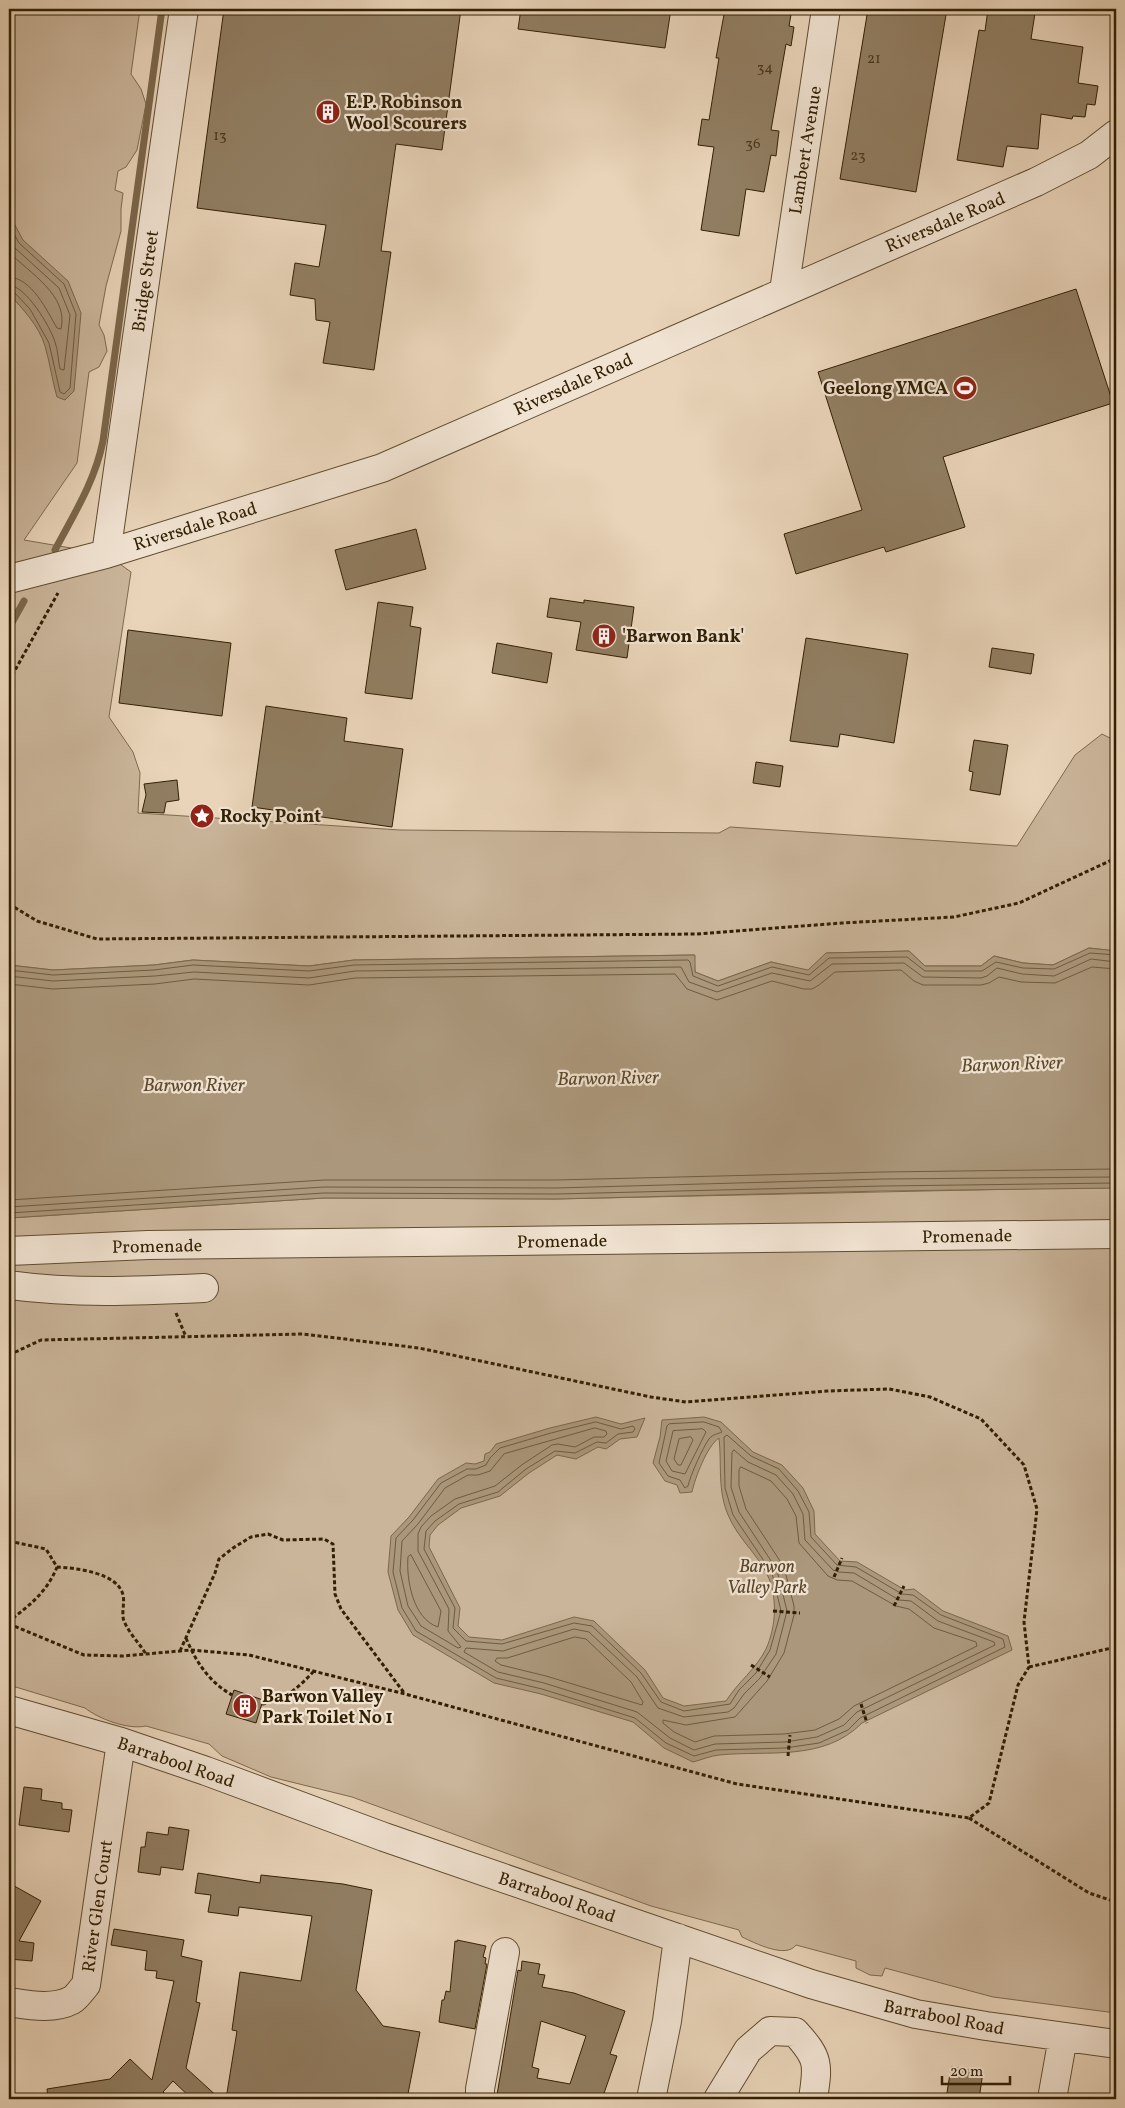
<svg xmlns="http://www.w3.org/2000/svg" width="1125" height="2108" viewBox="0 0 1125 2108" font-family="Vollkorn,serif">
<rect width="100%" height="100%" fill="#e9d4b9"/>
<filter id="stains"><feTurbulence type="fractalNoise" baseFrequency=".004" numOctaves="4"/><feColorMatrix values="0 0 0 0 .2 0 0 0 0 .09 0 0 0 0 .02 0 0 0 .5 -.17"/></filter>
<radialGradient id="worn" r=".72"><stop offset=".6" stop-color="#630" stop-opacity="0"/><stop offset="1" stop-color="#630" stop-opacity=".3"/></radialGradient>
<!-- green -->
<path fill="#cab59a" stroke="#7e6a4e" d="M9 9H140L131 74 141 89 146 104 137 150 126 167 118 171 115 190 123 193 121 209V231L106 286 99 325 104 335 107 351 99 367 89 372 77 463 24 540 106 554 131 572 109 717 133 752 140 773 138 813 400 830 719 833 730 827 1017 846 1075 755 1102 734 1116 741V951L1089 948 1053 965 1023 963 994 956 981 966H925L909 951 827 953 808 971 771 962 718 981 695 972 694 955 354 960 309 966 193 960 154 965 53 970 9 965Z
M1064 1188H1116V2013L993 1997 885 1968 882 1976 870 1975 856 1968V1961L796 1945C786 1959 755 1943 742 1937L739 1930 651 1906 352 1797 271 1777 222 1756 209 1744 146 1726C128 1730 99 1719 85 1708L9 1685V1218L324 1198 556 1199Z"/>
<!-- water -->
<path fill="#ab977b" stroke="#7b674b" d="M9 214 23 240 68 281 81 313 74 391 65 400 57 397C52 380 50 363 45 346 39 326 23 309 9 294Z
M1089 948 1116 951V1188L883 1191 556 1199 324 1198 9 1218V965L53 970 154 965 193 960 309 966 354 960 695 955V972L718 981 771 962 808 970 826 953 909 951 925 966H981L994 956 1023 963 1053 965Z
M596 1417 621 1424 645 1418 637 1437 620 1439 606 1449 598 1447 576 1459 557 1455 529 1473 500 1496 461 1508 438 1525 430 1535 429 1547 460 1608 458 1626 469 1637 502 1640 574 1617 594 1621 645 1670 663 1698 684 1706 726 1701C738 1682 756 1669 766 1649 776 1627 778 1597 767 1574 757 1554 738 1538 729 1517 717 1491 722 1465 719 1438 707 1446 695 1478 692 1492L680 1493 677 1485 665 1481 653 1463 660 1437 662 1420 704 1417 721 1422 753 1452 782 1465 803 1488 814 1511 815 1534 840 1561 857 1562 905 1590 914 1589 943 1611 1008 1636 1012 1650 862 1723C823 1762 769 1750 719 1755 710 1756 701 1760 693 1762L664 1748 633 1722 541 1694 494 1683 413 1635 398 1610 388 1572 391 1536 409 1517 438 1479 466 1463 475 1464 484 1461 485 1454 490 1452 496 1444 550 1428Z"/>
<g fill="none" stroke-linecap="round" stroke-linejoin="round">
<!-- shore -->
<path stroke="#6e5c3f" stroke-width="1" d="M9 225 19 243 64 284 76 314 70 388 64 394 60 392 49 343 30 309 14 292 9 291
M9 238 15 248 59 288 70 315 64 370 60 369C58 360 58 350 55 342 50 326 26 286 9 285
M9 252C29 273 69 295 61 329L57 328C47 311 32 278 9 277
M9 970 53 975 154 970 193 965 309 971 354 965 688 960 690 962 693 976 718 986 772 967 809 975 829 958 907 957 925 971H982L996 962 1023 968 1054 969 1090 953 1116 955
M9 976 53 981 155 976 194 972 309 978 355 971 681 967 689 982 717 992 772 973 810 981 832 964 904 963 923 977 981 978 987 976 997 968 1022 974 1054 976 1091 959 1116 962
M9 984 53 989 155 984 194 979 309 985 355 978 675 974 687 989 717 1000 772 981 804 989H812L819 985 835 972 901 970 914 981 923 985H981L989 983 999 977 1021 982 1055 983 1092 967 1116 969
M9 1200 324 1180H556L882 1172 1116 1169
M9 1207 324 1187 556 1188 882 1179 1116 1177
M9 1213 324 1193 556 1194 883 1186 1116 1183
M596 1422 621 1429 633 1426 635 1429 633 1432 618 1434 606 1443 597 1442 575 1453 555 1451 526 1469 498 1492 459 1504 435 1521 426 1531 424 1549 455 1608 453 1628 466 1641 502 1644 574 1623 592 1626 641 1673 661 1702 684 1711 730 1704 739 1690 756 1673 770 1650 781 1611 772 1573 733 1515 725 1488 724 1437 727 1435 751 1456 779 1469 798 1491 809 1512 811 1537 837 1565 856 1567 902 1594 913 1595 941 1615 1003 1639 1005 1647 860 1718 848 1730 819 1743 785 1748 716 1750 694 1756 666 1743 635 1718 542 1689 496 1678 416 1631 402 1608 393 1572 396 1538 413 1520 441 1483 467 1469H476L486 1465 490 1458 500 1448 551 1433Z
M704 1422 719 1427 722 1432C718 1434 713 1434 709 1439 703 1447 690 1476 688 1486L685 1488 680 1480 668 1476 659 1463 667 1426 669 1424Z
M595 1428 606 1431 607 1434 604 1437H594L575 1447 558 1444 552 1445 523 1464 495 1486 455 1499 431 1516 421 1527 418 1534V1551L449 1609 448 1631 461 1647 458 1648 421 1626 408 1606 400 1571 402 1541 418 1524 445 1488 468 1475H478L490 1471 504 1454Z
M703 1429 706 1432 685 1474 672 1471 666 1461 673 1431Z
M691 1437 693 1440 681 1465H678L674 1459 679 1439Z
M734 1450 748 1462 776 1475 793 1494 803 1514 805 1540 833 1570 839 1572 854 1573 899 1600 911 1601 938 1621 994 1642 995 1645 857 1712 844 1725 817 1737 785 1742 715 1744 694 1750 670 1738 637 1712 544 1683 498 1672 464 1652 466 1648 503 1651 574 1629 589 1632 637 1677 658 1708 684 1717 728 1712 734 1708 744 1694 760 1678 776 1654 787 1611 777 1570 739 1512 731 1487 732 1453Z
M741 1467 771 1481 787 1499 796 1516 799 1543 828 1576 837 1580 852 1581 896 1606 909 1609 934 1628 976 1642 977 1646 854 1706 839 1719 815 1730 784 1734 714 1736 695 1742 674 1732 663 1723V1720L686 1725 735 1717 767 1681 784 1653 794 1615V1606L784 1567 746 1509 739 1486V1470Z
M411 1555 441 1611 438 1627C413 1619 406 1579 408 1557Z
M575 1637 586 1639 631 1682 643 1702 642 1705 546 1676 501 1665 495 1661 497 1658H507Z"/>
<!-- stream -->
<path stroke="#7b674b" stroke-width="7" d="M55 550C74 514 95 481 103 441L162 9
M9 628 24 601"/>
</g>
<!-- building -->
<path fill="#917e62" stroke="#322003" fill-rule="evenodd" d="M224 9H461L442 150 396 144 381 251 391 252 374 370 323 363 330 322 316 320 315 299 290 295 295 263 319 267 326 225 197 208Z
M521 9H671L665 48 518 29Z
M725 9H792L789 26 794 27 791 46 786 44 771 130 779 131 776 156 771 155 764 192 746 189 739 236 701 230 714 147 698 145 702 119 709 120 719 58H716Z
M868 9H947L916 192 840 179Z
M988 9H1005L1035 13 1031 39 1083 47 1078 83 1098 86 1095 105 1087 104 1085 117 1073 116 1072 119 1041 114 1038 149 1007 146 1003 167 957 160 979 30 985 31Z
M1076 289 1113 403 943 457 965 527 886 552 884 547 796 574 784 534 862 510 818 372Z
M416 529 426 569 346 590 335 550Z
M550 598 584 603V600L634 607 627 658 576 650 581 622 547 617Z
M378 602 413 607 410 626 421 628 412 699 365 693Z
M128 630 231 643 222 716 119 703Z
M806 638 908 654 894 743 840 734 838 747 790 741Z
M497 643 552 653 547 683 492 673Z
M992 648 1034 654 1031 674 989 667Z
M266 706 347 718 344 741 403 749 392 827 252 807Z
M974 740 1008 745 1000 795 970 790 973 772 969 771Z
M756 762 783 766 780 787 753 783Z
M177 780 179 800 166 802 164 813 142 812 146 795 144 784Z
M234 1690 263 1700 256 1723 226 1714Z
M24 1787 42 1789 41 1800 62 1803V1809L72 1810 69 1832 19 1825Z
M169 1827 189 1830 183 1870 161 1867 160 1875 138 1872 141 1847H145L147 1832 168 1835Z
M198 1873 260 1883 261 1875 343 1884 372 1890 356 1990 383 2026 420 2032 407 2099H226L237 2031 232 2030 240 1972 301 1981 312 1916 239 1907 238 1916 208 1912 211 1895 195 1893Z
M9 1883 41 1901 19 1941 34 1943 32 1961 9 1959Z
M114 1929 184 1940 181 1956 202 1961 196 2002 200 2003 186 2068 220 2099H192L173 2081 163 2092 171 2099H48L47 2089 110 2079 130 2059 152 2080 174 1981 156 1978 157 1971 145 1970 147 1951 111 1945Z
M457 1940 486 1946 483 1957 486 1958 485 1964H487L475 2029 439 2022 442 2000H444L446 1991 450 1992 455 1941 457 1942Z
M522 1961 540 1964 538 1974 545 1975 542 1987 574 1993 625 2011 610 2054 617 2056 602 2099H509V2097L497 2095 518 1970 521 1971ZM541 2021 586 2036 570 2084 537 2078 539 2069 532 2067Z
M951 2067 983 2072 979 2099H946Z"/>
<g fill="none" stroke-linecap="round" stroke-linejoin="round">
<defs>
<path id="minor" d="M784 291 826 9
M106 554 184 9
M9 579 106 554 382 468 1036 182 1089 155 1116 134
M9 1251 148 1245 1116 1234
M9 1285C74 1294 139 1291 204 1288
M9 1710 121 1742 206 1771 384 1837 811 1984 916 2014 986 2026 1116 2044
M9 2002C29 2005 53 2010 72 2000 77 1997 82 1989 86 1985L121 1742
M480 2099V2089L505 1952
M651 2099 667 2021 678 1938
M718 2099 748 2050 770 2031 795 2032C820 2059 818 2065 813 2099
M1052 2099 1063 2037"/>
</defs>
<!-- minor casing -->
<use href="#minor" stroke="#604d30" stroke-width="30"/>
<!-- path -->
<path stroke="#322003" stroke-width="3" stroke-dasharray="4 2.5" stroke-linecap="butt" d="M9 681 58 593
M9 904 37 921 97 939 697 934 842 923 954 917 1019 903 1116 858
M176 1313 186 1337
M9 1355 41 1340 303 1334 419 1348 651 1397 686 1402 827 1391 889 1389 930 1397 981 1419 1024 1465 1037 1509 1024 1622 1029 1667 1018 1685 989 1803 969 1818 737 1784 405 1694 249 1655 191 1650 123 1656 84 1655 9 1624
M9 1541 46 1549 57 1567C47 1592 29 1606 9 1621
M57 1567C77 1568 118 1573 123 1595 125 1603 121 1614 124 1621 129 1633 139 1643 146 1654
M834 1577 842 1558
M894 1606 904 1586
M773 1611 800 1613
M186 1638C196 1662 209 1682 232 1695
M180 1651 215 1573 219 1559 233 1548 251 1537 268 1534 283 1540 324 1539 333 1544 335 1594 341 1609 405 1694
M751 1665 770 1677
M1029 1667 1116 1647
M262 1704C284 1701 299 1687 314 1671
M861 1704 867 1723
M788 1756 790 1735
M969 1818 1089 1893 1116 1902"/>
<!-- minor -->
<use href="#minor" stroke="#f1e3d2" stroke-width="28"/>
</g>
<!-- icons -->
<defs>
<symbol id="building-disc" viewBox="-11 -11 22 22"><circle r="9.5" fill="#8f2418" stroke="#f1e3d2"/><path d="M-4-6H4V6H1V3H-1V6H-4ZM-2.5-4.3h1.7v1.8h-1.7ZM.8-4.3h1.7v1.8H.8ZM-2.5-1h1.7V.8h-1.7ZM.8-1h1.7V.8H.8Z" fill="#fff"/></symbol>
<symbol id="stadium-disc" viewBox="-11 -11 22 22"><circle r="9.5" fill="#8f2418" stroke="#f1e3d2"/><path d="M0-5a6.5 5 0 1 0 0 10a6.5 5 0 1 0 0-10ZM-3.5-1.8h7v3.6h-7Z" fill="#fff"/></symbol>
<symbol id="sight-disc" viewBox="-11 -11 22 22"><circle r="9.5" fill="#8f2418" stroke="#f1e3d2"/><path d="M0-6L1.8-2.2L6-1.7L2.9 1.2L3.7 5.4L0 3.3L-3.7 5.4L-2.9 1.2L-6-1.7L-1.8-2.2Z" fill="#fff"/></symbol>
</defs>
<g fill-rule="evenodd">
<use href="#building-disc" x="314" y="98" width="28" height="28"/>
<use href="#stadium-disc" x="951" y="374" width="28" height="28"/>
<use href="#building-disc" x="590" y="622" width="28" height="28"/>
<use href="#sight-disc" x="188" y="802" width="28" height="28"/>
<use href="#building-disc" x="231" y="1692" width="28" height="28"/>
</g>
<g text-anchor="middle" stroke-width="4.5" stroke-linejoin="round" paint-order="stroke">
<!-- number labels -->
<g font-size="15" fill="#4a381b">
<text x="874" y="63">21</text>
<text x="765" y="72">34</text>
<text x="220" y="140">13</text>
<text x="753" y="148">36</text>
<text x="858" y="160">23</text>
</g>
<!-- poi labels -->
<g font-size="18" font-weight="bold" fill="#322003" stroke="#f1e3d2" text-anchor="start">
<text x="346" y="108">E.P. Robinson<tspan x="346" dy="21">Wool Scourers</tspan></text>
<text x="948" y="394" text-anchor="end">Geelong YMCA</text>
<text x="622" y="642">'Barwon Bank'</text>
<text x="220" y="822">Rocky Point</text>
<text x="262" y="1702">Barwon Valley<tspan x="262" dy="21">Park Toilet No 1</tspan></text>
</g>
<!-- street labels -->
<g font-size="18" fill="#322003" stroke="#f1e3d2">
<text transform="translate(805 150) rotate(-81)" y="6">Lambert Avenue</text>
<text transform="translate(945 222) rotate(-23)" y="6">Riversdale Road</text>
<text transform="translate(145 281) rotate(-82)" y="6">Bridge Street</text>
<text transform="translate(573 384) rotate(-24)" y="6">Riversdale Road</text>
<text transform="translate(195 526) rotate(-17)" y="6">Riversdale Road</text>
<text transform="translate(967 1236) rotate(-1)" y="6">Promenade</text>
<text transform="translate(562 1241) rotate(-1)" y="6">Promenade</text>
<text transform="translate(157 1246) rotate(-1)" y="6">Promenade</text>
<text transform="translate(176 1762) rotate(19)" y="6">Barrabool Road</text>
<text transform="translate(557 1897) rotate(19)" y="6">Barrabool Road</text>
<text transform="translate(97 1906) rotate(-82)" y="6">River Glen Court</text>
<text transform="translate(944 2017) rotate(11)" y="6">Barrabool Road</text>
</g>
<!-- park labels -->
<g font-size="18" font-style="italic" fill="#584529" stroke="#f1e3d2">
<text x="767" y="1572">Barwon<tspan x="767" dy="21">Valley Park</tspan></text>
</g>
<!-- water labels -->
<g font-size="19" font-style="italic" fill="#5c4a2d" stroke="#f1e3d2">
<text transform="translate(1012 1063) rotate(-2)" y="7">Barwon River</text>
<text transform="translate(608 1077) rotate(-1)" y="7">Barwon River</text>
<text x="194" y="1091">Barwon River</text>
</g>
</g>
<!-- margin -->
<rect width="1125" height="2108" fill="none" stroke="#e9d4b9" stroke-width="30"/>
<rect x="10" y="10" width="1105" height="2088" fill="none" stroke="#322003" stroke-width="2.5"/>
<rect x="15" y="15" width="1095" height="2078" fill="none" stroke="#322003"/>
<!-- scale -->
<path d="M942 2076v8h68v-8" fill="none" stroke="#322003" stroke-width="2.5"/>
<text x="950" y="2076" font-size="15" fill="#322003" stroke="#f1e3d2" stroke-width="4" paint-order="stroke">20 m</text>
<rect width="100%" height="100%" filter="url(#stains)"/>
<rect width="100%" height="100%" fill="url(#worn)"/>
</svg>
